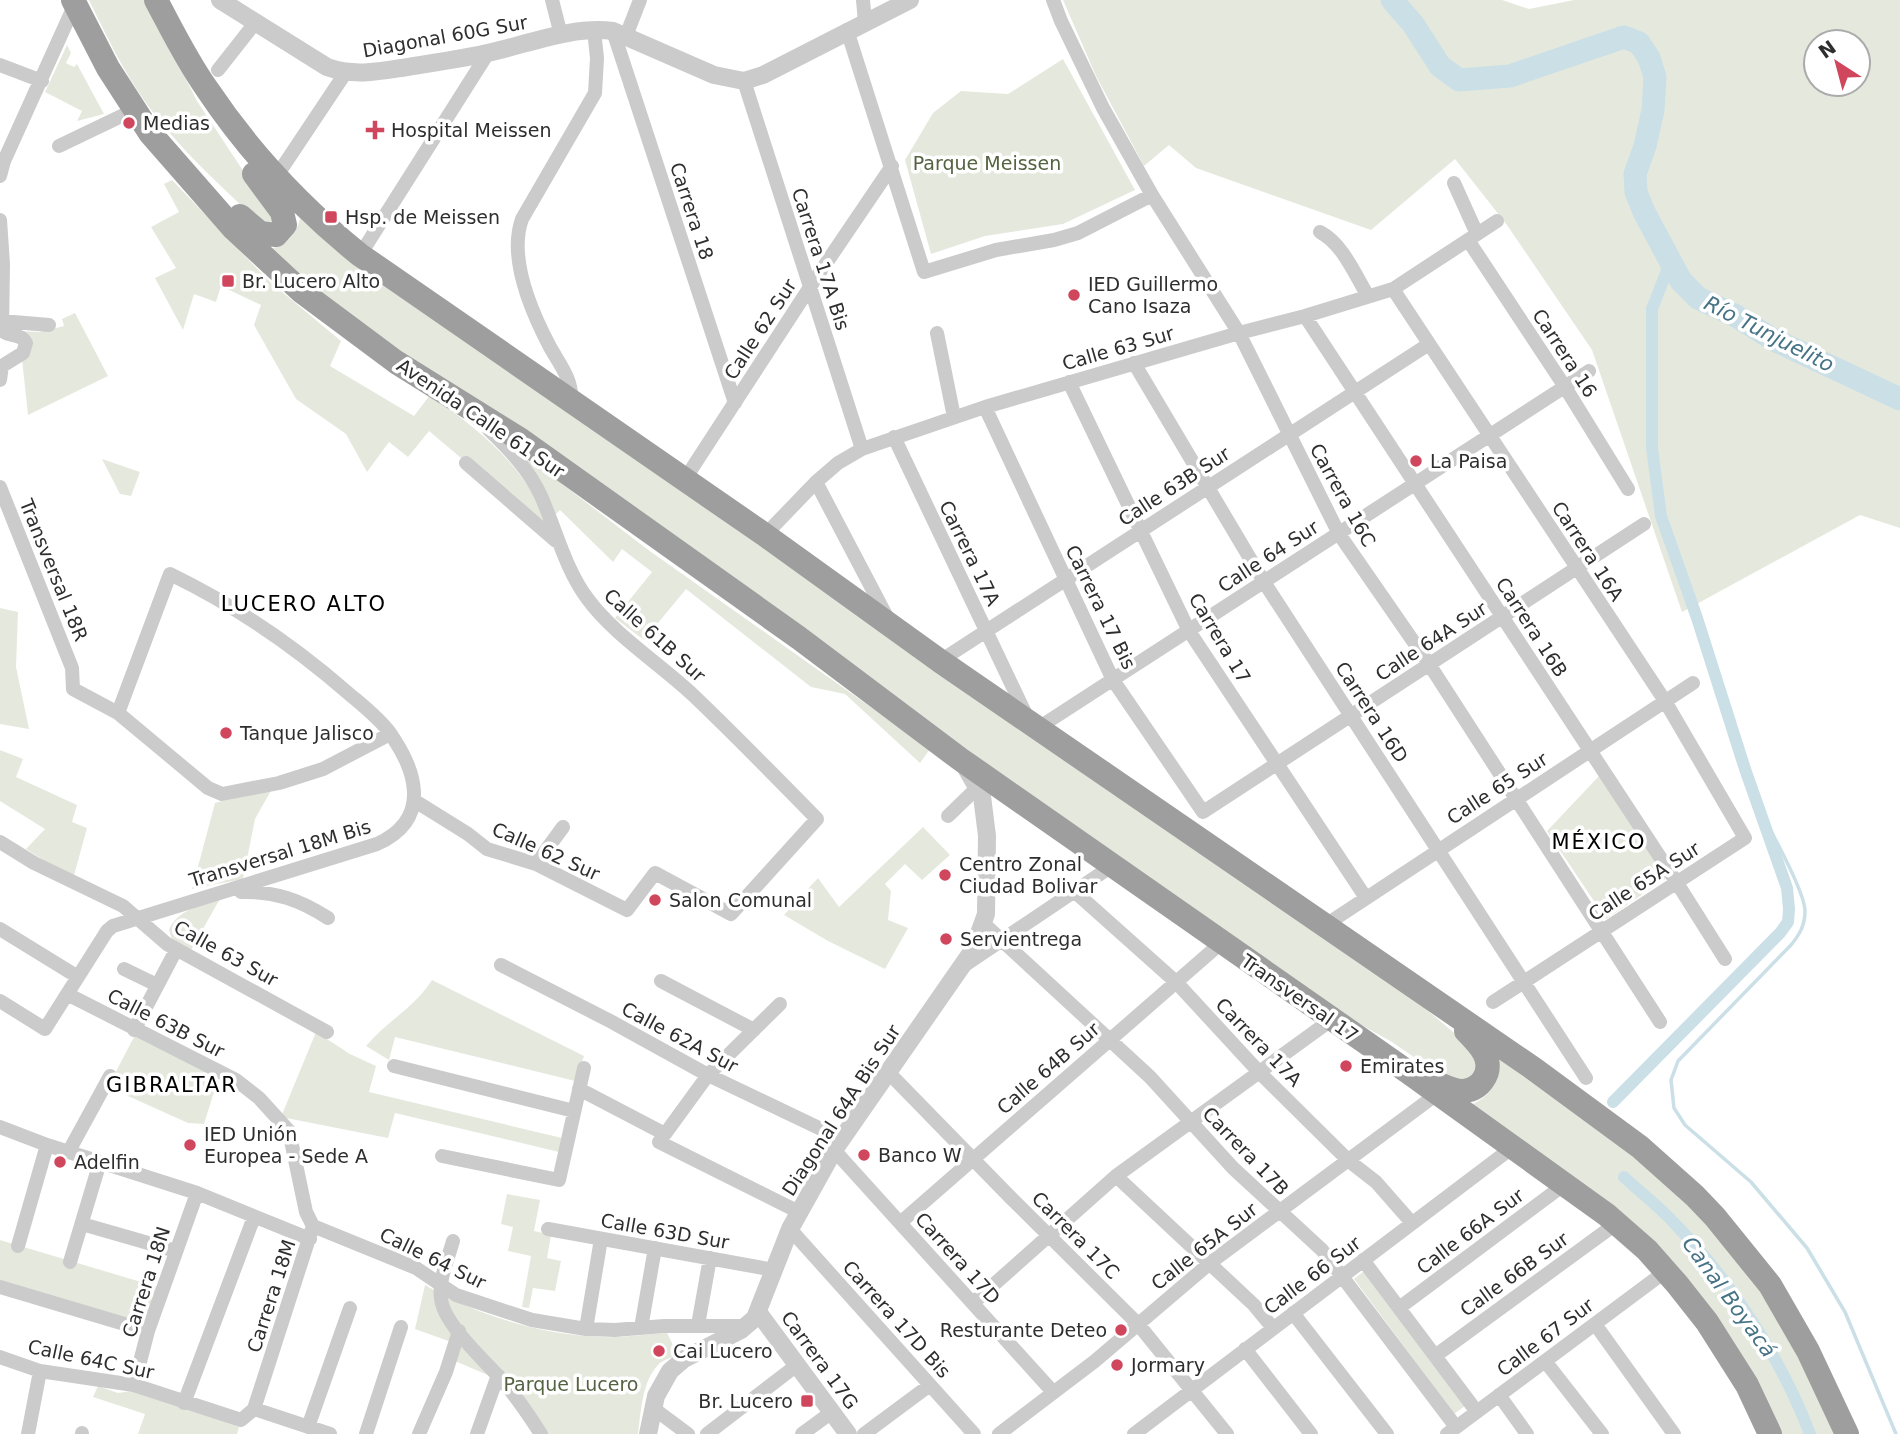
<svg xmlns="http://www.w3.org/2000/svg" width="1900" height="1434" viewBox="0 0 1900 1434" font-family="'DejaVu Sans',sans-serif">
<rect width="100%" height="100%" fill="#fff"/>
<!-- green -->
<path fill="#e5e9dd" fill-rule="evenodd" d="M89 0H146L197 101 277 222 260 223C220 185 178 148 146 103 123 71 106 35 89 0Z
M1063 0H1502L1529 9 1574 0H1900V528L1860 515 1682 612 1592 350 1507 225 1455 159 1371 230 1196 168 1169 145 1144 166 1096 76ZM1816 42H1858V84H1816Z
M67 45 71 53 66 63 74 67 77 64 104 114 77 121 82 111 45 92Z
M1063 59 1135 190 1063 224 985 236 931 254 905 160 933 113 961 91 1008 94Z
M172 180 269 281 341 341 330 366 414 416 430 395C470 424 507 451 533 494 539 505 543 519 547 530L429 431 408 457 389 442 367 472 346 434 296 399 254 325 261 305 221 286 216 302 194 294 183 330 155 278 176 268 151 227 179 212 164 184Z
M301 215 1405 990C1428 1014 1459 1032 1478 1059L1476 1073 1465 1081 1437 1073 1392 1042 1356 1022 347 316 268 250C288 243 296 236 301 215Z
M75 313 108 376 28 415 19 331 40 332 64 326 62 319Z
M506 441 647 549 930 749 920 763 845 694 811 687 686 589 644 640 615 618 652 572 622 549 613 562 560 510 555 515Z
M102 459 140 472 131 496 120 494Z
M0 608 18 612 16 667 29 729 0 724Z
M0 750 23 759 16 777 77 805 72 822 87 828 73 879 26 849 45 829 0 801Z
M1600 775 1668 877 1606 919 1547 831Z
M273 787 255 819 243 879 192 889 215 803Z
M923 827 950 855 922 880 905 864 885 884 891 891 888 920 908 928 885 969 828 941 784 915 818 878 839 907Z
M221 897 191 950 172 940 169 930C176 911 203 904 221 897Z
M432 980 584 1056 575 1081 395 1037 389 1060 366 1046C386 1022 415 1007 432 980Z
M316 1032 350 1054 376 1066 369 1092 562 1138 559 1152 395 1113 388 1138 281 1117Z
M135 1035 219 1076 204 1124 188 1123 108 1087Z
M1498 1052 1687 1198 1767 1297 1838 1434H1780L1707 1308 1471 1105C1494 1094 1502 1078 1498 1052Z
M507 1194 540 1200 534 1231 551 1235 547 1258 561 1261 555 1291 533 1288 529 1308 522 1307 531 1256 508 1251 513 1227 501 1224Z
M0 1240 158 1287 147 1324 0 1280Z
M1364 1271 1465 1406 1454 1414 1354 1279Z
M425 1285C478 1316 540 1334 601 1337 623 1338 646 1334 667 1333L678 1355C671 1358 662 1360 658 1365 642 1382 641 1412 638 1434H544L497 1379 448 1358 454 1343 415 1329Z
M98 1386 118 1393 138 1390 239 1427 237 1434H138L145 1414 93 1397Z"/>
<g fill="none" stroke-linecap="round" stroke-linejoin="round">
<!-- stream -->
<path stroke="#cbdfe7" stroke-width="3.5" d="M1758 805C1768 827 1805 891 1805 911 1805 925 1800 934 1791 945L1678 1061 1671 1080 1674 1108 1685 1125 1751 1182 1807 1248 1845 1312 1896 1434"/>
<!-- canal -->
<path stroke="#cbdfe7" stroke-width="12" d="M1613 1102 1780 933 1788 922 1789 909 1787 888 1745 769 1697 618 1661 516 1652 448V309L1671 260
M1624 1177C1641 1193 1660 1207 1675 1224 1731 1281 1782 1360 1810 1434"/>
<!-- river -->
<path stroke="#cbdfe7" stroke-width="23" d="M1392 0 1413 24 1440 66 1459 80 1510 76 1624 37 1639 43 1649 58 1655 77 1653 110 1645 146 1635 174 1636 192 1644 212 1681 281 1698 298 1736 316 1774 340 1900 399"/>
<!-- minor -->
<path stroke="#cbcbcb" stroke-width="14" d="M552 0 561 35
M863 0 865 22
M1053 0 1061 21 1103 108 1152 195 1239 333 1339 534 1429 664 1660 1022
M847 30 924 272 996 250 1054 240 1078 233 1152 195
M613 31 735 403
M626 36 640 0
M0 65 42 81
M218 70 255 23
M744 81 862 449
M59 146 134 110
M0 176 4 161 75 4
M276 177 346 72
M1454 183 1477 234
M0 220 3 264 2 330C8 338 20 332 26 343L23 353 2 366 0 380
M1320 232C1343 244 1355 275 1368 296
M1468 240 1565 387 1628 489
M360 255 488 53
M1393 289 1665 701 1745 838 1493 1002
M1305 316 1677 883 1725 959
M2 321 49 325
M937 333 954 417
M1134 363 1264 582 1586 1078
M1069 382 1189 631 1366 898
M571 401C573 380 560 365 550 347 531 311 508 258 522 219L595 93 597 58 594 30
M985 407 1113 680 1203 812 1644 524
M894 437 1028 719
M466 463 556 541
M685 479 810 287 892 166
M816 482 888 619
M0 487 72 668 73 689 118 713 208 788 222 794 279 783 323 769 390 734
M765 535 816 482 838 463 862 449 985 407 1239 333 1305 316 1393 289 1497 221
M940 661 1429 344
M1038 728 1589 371
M415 801 468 834 487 849 536 864 627 910 655 873 731 914 817 819C776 777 735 735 693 695 659 663 614 635 587 598 565 568 556 530 541 496 529 470 510 450 489 430
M948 816 978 787
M0 842 34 863 123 906 167 944 327 1032
M536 864 563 827
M1074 891 1176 982 1259 1072 1349 1161 1376 1182 1412 1223
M241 892C275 891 300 900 328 918
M983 923 1150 1077 1233 1168 1322 1250 1456 1427
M1324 926 1693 683
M0 929 78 977
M501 965 612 1022 708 1075 842 1139
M965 965 1112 866
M124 969 157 985
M661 981 754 1030
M0 1001 45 1029 107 931 113 926 377 844C399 834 415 818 414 792 413 770 402 751 390 733 379 718 362 705 348 693 294 646 234 605 170 574L118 713
M134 1030 176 950
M394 1066 574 1111
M888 1072 1010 1197 1138 1324 1227 1434
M579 1089 665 1134 708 1075 780 1004
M0 1127 47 1145 197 1193 310 1239
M659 1142 799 1212
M834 1150 1053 1392
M69 1151 110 1076
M442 1156 559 1180 584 1068
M1116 1176 1254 1305 1273 1328
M900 1223 1221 943
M82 1224 176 1251
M313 1226 416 1268 456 1295 532 1320 586 1329 615 1330 664 1326H746
M548 1229 774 1270
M790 1229 974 1434
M453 1241C448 1259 438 1281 441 1299 444 1324 483 1359 499 1377 515 1394 528 1414 541 1434
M18 1246 47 1145
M1363 1260 1477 1412
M70 1262 100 1162
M0 1287 148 1331
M973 1303 1116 1176 1331 1020
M1399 1308 1565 1184
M1293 1313 1387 1434
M1595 1324 1674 1434
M698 1325 710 1258
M641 1328 655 1248
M586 1329 601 1239
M1245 1349 1311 1434
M1435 1356 1617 1223
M0 1357 40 1371 134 1385 241 1420 254 1409 313 1226 306 1212 289 1131 259 1098 236 1080 67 994
M1545 1361 1602 1434
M134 1385 148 1331 197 1193
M1499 1395 1527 1434
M184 1403 254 1217
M653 1408 688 1434
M254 1409 330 1434
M308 1427 350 1308
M28 1434 40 1371
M82 1434V1433
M366 1434 401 1327
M419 1434 446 1372 459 1331
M477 1434 498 1375
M707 1434 797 1365
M802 1434 832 1412
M864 1434 930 1385
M999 1434 1095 1361 1210 1263 1437 1094
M1134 1434 1513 1147
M1447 1434 1666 1271"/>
<!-- tertiary -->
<path stroke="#cbcbcb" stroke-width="18" d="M220 0 327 67C352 76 376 72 401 68 431 63 462 59 492 52 531 43 573 26 613 31L714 75 744 81 763 75 910 0
M758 1312 848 1434
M648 1434 656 1396 670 1371 684 1359 741 1330 755 1318 790 1229 834 1150 973 950 986 914 987 836 982 796 966 768"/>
<!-- trunk -->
<path stroke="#9e9e9e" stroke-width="24" d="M73 0 108 68 150 133 234 229 302 292 396 362 521 440 799 638 960 759 1408 1072 1607 1215 1647 1250 1677 1284 1707 1322 1747 1385 1770 1434
M156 0C172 30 187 61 207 89 249 152 301 207 360 255L765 535 940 661 1534 1069 1640 1147 1695 1196 1715 1217 1770 1285 1808 1351 1847 1434
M240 216 260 233 276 235 285 225 282 212 254 174
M1432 1081C1441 1084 1454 1092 1464 1091 1472 1090 1479 1086 1483 1080 1496 1061 1479 1044 1466 1031"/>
</g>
<!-- markers -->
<g fill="#cf465d" stroke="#fff" stroke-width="2.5">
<circle cx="129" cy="123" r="7"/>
<path d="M371.5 119.5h7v7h7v7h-7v7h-7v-7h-7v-7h7z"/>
<rect x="324" y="210" width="14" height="14" rx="3.5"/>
<rect x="221" y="274" width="14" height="14" rx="3.5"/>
<circle cx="1074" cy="295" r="7"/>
<circle cx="1416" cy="461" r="7"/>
<circle cx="226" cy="733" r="7"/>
<circle cx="945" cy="875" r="7"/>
<circle cx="655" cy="900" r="7"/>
<circle cx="946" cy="939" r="7"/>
<circle cx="1346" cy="1066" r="7"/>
<circle cx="190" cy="1145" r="7"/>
<circle cx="864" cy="1155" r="7"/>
<circle cx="60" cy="1162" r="7"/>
<circle cx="1121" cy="1330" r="7"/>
<circle cx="659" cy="1351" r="7"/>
<circle cx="1117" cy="1365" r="7"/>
<rect x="800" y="1394" width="14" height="14" rx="3.5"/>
</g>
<g text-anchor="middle" stroke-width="7" stroke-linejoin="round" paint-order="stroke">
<!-- street labels -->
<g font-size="19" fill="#2e2e2e" stroke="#fff">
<text transform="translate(445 36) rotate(-10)" y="7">Diagonal 60G Sur</text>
<text transform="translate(692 211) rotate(72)" y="7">Carrera 18</text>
<text transform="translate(821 259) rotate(72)" y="7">Carrera 17A Bis</text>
<text transform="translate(760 329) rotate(-57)" y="7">Calle 62 Sur</text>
<text transform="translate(1118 348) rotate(-16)" y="7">Calle 63 Sur</text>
<text transform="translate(1565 353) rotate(57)" y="7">Carrera 16</text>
<text transform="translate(481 418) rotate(34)" y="7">Avenida Calle 61 Sur</text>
<text transform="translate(1174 486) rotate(-33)" y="7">Calle 63B Sur</text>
<text transform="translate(1343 495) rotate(61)" y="7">Carrera 16C</text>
<text transform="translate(1588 551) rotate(57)" y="7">Carrera 16A</text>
<text transform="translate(970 553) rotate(64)" y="7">Carrera 17A</text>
<text transform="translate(1268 556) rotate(-33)" y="7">Calle 64 Sur</text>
<text transform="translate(54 570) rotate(68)" y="7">Transversal 18R</text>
<text transform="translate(1101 607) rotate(64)" y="7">Carrera 17 Bis</text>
<text transform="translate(1532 627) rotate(57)" y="7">Carrera 16B</text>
<text transform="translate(655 635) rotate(42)" y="7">Calle 61B Sur</text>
<text transform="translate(1220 638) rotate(59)" y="7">Carrera 17</text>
<text transform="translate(1431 641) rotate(-33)" y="7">Calle 64A Sur</text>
<text transform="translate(1372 712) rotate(57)" y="7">Carrera 16D</text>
<text transform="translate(1497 788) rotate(-33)" y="7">Calle 65 Sur</text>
<text transform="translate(546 851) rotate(24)" y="7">Calle 62 Sur</text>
<text transform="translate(280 853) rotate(-17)" y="7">Transversal 18M Bis</text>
<text transform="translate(1644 881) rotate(-33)" y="7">Calle 65A Sur</text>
<text transform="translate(226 953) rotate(29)" y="7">Calle 63 Sur</text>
<text transform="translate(1300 998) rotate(35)" y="7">Transversal 17</text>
<text transform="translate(166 1023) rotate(27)" y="7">Calle 63B Sur</text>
<text transform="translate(680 1037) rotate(28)" y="7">Calle 62A Sur</text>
<text transform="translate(1259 1042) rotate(46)" y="7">Carrera 17A</text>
<text transform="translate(1048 1068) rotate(-41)" y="7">Calle 64B Sur</text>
<text transform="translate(841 1110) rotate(-57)" y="7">Diagonal 64A Bis Sur</text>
<text transform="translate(1246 1151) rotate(46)" y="7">Carrera 17B</text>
<text transform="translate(665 1231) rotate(10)" y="7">Calle 63D Sur</text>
<text transform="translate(1470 1231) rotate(-37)" y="7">Calle 66A Sur</text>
<text transform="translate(1076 1235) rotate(45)" y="7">Carrera 17C</text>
<text transform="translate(1204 1246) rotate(-38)" y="7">Calle 65A Sur</text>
<text transform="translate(433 1258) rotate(26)" y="7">Calle 64 Sur</text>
<text transform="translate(958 1258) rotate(48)" y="7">Carrera 17D</text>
<text transform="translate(1514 1274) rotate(-36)" y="7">Calle 66B Sur</text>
<text transform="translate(1312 1275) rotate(-37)" y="7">Calle 66 Sur</text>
<text transform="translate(146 1282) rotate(-72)" y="7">Carrera 18N</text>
<text transform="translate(271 1296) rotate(-72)" y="7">Carrera 18M</text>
<text transform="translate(897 1319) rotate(48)" y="7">Carrera 17D Bis</text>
<text transform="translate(1545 1337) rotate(-37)" y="7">Calle 67 Sur</text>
<text transform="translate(91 1359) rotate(12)" y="7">Calle 64C Sur</text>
<text transform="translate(820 1360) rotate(54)" y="7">Carrera 17G</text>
</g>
<!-- poi labels -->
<g font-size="19" fill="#2e2e2e" stroke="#fff" text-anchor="start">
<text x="143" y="130">Medias</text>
<text x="391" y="137">Hospital Meissen</text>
<text x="345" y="224">Hsp. de Meissen</text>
<text x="242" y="288">Br. Lucero Alto</text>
<text x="1088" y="291">IED Guillermo<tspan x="1088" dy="22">Cano Isaza</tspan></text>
<text x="1430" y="468">La Paisa</text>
<text x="240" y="740">Tanque Jalisco</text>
<text x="959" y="871">Centro Zonal<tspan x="959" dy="22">Ciudad Bolivar</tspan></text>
<text x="669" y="907">Salon Comunal</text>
<text x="960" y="946">Servientrega</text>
<text x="1360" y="1073">Emirates</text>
<text x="204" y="1141">IED Unión<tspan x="204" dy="22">Europea - Sede A</tspan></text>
<text x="878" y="1162">Banco W</text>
<text x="74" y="1169">Adelfin</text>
<text x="1107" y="1337" text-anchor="end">Resturante Deteo</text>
<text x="673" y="1358">Cai Lucero</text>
<text x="1131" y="1372">Jormary</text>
<text x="793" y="1408" text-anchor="end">Br. Lucero</text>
</g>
<!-- park labels -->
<g font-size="19" fill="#546341" stroke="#fff">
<text x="987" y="170">Parque Meissen</text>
<text x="571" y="1391">Parque Lucero</text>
</g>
<!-- water labels -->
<g font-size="21" font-style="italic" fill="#467385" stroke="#fff">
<text transform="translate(1769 334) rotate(27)" y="7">Río Tunjuelito</text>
<text transform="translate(1729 1297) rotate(54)" y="7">Canal Boyacá</text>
</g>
<!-- neighbourhood labels -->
<g font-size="21" letter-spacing="2" fill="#000" stroke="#fff">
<text x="304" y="611">LUCERO ALTO</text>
<text x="1599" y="849">MÉXICO</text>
<text x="172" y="1092">GIBRALTAR</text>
</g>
</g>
<!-- north arrow -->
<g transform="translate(1837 63) rotate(324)"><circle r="33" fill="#ffffff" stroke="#ababab" stroke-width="2"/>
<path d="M0-5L12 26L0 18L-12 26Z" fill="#cf465d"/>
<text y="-10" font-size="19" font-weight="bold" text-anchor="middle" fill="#2e2e2e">N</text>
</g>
</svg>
